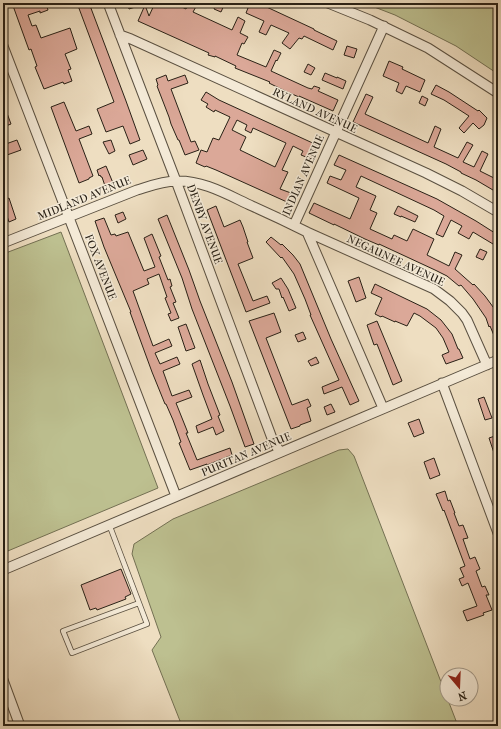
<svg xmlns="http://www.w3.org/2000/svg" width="501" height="729" viewBox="0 0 501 729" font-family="'IM FELL French Canon',serif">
<rect width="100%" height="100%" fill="#eedec1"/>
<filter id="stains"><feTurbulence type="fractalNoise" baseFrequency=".005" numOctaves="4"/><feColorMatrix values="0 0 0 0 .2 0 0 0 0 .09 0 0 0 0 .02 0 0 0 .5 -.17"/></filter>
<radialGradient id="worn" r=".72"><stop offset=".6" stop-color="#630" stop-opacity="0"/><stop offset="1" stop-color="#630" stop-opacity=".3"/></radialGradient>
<!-- green -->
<path fill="#bdc090" stroke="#737053" d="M364 3H498V74L456 46 395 15Z
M61 232 158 488 3 553V254Z
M348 449 354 456 458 726H182L152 650 161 637 132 554 134 544 173 519 339 450Z"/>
<!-- building -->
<path fill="#dba898" stroke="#292116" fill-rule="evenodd" d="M12 3H36L37 5 43 3H57L47 7 48 10 40 13V11L28 15 32 26 36 25 41 38 70 28 77 49 65 54 71 69 68 70 72 81 64 84 63 82 44 89 35 67 37 66 31 49 29 50Z
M77 3H89L126 101 140 140 130 144 123 126 106 132 97 109 114 102Z
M127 3H144L145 4 129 9Z
M155 3H174L186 9 189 3H198L193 12 232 30 238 17 245 21 240 33 248 37 244 44 242 43 237 55 266 67 274 50 281 53 277 61 276 60 271 71 308 88 312 89 314 86 320 88 318 91 338 100 333 111 299 96V97L285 91 269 83 270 82 235 68 236 66 215 56V57L208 55 209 53 138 21 145 5 149 16Z
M216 3H225L221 12 214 9Z
M236 3H258L314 29V30L337 41 333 50 304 36 302 39 299 38 290 49 282 43 289 33 271 25 266 35 259 32 264 21 246 13 248 8Z
M347 46 357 49 354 58 344 55Z
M389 61 403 67 402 69 425 80 420 92 406 86 402 94 396 91 399 83 383 76Z
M308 64 315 68 311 75 304 72Z
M325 73 337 78V77L346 81 343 89 322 80Z
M166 75 168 81 185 75 188 83 171 89 191 142 195 141 199 150 185 155 179 140H178L171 124 169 117 157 86 158 85 156 79Z
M436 85 449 92 478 111 479 110 487 118 484 125 479 129 473 123 464 133 459 128 469 116 444 100 431 94Z
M206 92 219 100 317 145 311 159 301 155 303 151 293 146 282 170 288 172 280 189 291 193 287 202 216 170 206 166 205 167 196 163 201 150 207 152 213 138 219 140 230 117 215 110 214 112 206 107 208 104 201 100ZM237 120 247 125 245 130 251 133 253 128 286 143 275 167 240 150 246 137 232 130Z
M366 94 373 97 365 114 428 143 435 126 441 129 434 147 458 158 467 142 473 145 463 162 474 167 482 151 488 154 480 171 498 180V193L476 180 461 173V172L446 164 353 122Z
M422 96 428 99 425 106 419 103Z
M64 102 76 131 89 126 92 134 79 139 93 176 89 178V179L79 183 51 107Z
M3 105H4L11 124 3 127Z
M17 140 21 150 7 155 3 145Z
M111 140 115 151 109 154 103 142Z
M143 150 147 159 133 165 129 155Z
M339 155 397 181 437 199 476 221 498 235V247L473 232 469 239 458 233 462 226 451 220 443 237 436 234 444 216 434 210 361 176 356 187 376 196 370 210 377 213 370 229 392 239 394 235 407 241 413 229 434 239 427 255 449 266 455 252 462 255 455 269 473 285 474 284 485 296 496 311 498 318V345L490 326 489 327 486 318 473 299 461 285 459 286 447 276 435 270 379 244V245L365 239 334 224V225L309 213 314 203 350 219 359 198 327 183 330 176 341 180 346 170 334 165Z
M106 166 113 183 105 186 102 177H101L100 175 99 176 97 170Z
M9 198 16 219 9 222 3 204V201Z
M216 206 224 227 240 220 243 227 248 242H247L253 258 238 264 253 301 267 296 270 303 246 312 207 210Z
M398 206 418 216 415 222 401 216V217L394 214Z
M123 212 126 219 118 223 115 215Z
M167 215 189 270 200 301 232 382 254 444 245 447 230 406 192 309 182 278 158 219Z
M104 218 111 235 115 234 116 236 128 232 144 271 155 267 144 238 152 234 161 256 159 257 168 280 170 279 172 286 170 287 176 302 173 303 179 318 171 321 168 314 171 313 165 298 167 297 159 274 147 279 149 284 133 291 153 346 169 339 172 346 155 353 160 364 177 357 180 364 163 371 172 396 189 390 192 397 176 403 188 433H186L197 460 230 448 232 455 207 465V464L190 470 179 443 181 442 173 420 166 404H165L152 372 130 312H131L104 247 95 221Z
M271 237 281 245 282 244 293 255 300 264 331 339 359 401 350 405 342 387 324 394 322 387 339 380 310 315H311L305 299 294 274 282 257 281 258 266 242Z
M480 249 487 252 483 260 476 257Z
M359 277 366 298 356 302 348 281Z
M281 278 288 289 296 308 289 311 283 297 282 298 279 289H276L272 283Z
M375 284 402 297 427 309 441 320 452 334 458 349H459L463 358 446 364 442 355 449 352 443 338 436 328 420 316 414 313 407 326 395 321V322L382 316 381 317 375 314 382 298 371 293Z
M274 313 281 332 266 338 292 405 308 399 311 406 307 408 311 421 300 425V426L291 429 249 321Z
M377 321 402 381 393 385 377 344 374 345 367 325Z
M186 324 195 348 186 351 178 327Z
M303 332 306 339 298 342 295 335Z
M316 357 319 363 311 366 308 361Z
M200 360 208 384 220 415 218 416 224 431 216 435 213 427 198 433 196 426 212 419 203 395 192 364Z
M484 397 492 418 485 420 478 399Z
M331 404 335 412 327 415 324 407Z
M419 419 424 433 414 437 408 423Z
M498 435V462H497L489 438Z
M434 458 440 475 430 479 424 462Z
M445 491 448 501 450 500 455 513H454L459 526 463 525 468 538 463 539 470 559 475 557 480 569 476 571 482 587 485 586 489 595H486L492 610 483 613 484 615 467 621 463 611 477 606 468 583 462 586 459 579 464 577 460 568 465 566 444 510 443 511 436 494Z
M121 569 131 594 125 597 126 599 97 610 96 608 90 610 81 585Z"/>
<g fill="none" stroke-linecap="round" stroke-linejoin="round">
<defs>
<path id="service" d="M109 524 147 624 72 653 63 631 139 603"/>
<path id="minor" d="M108 3 176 181 273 441 280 452
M328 3 370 20 428 48 498 93
M120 35 131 39 426 173 462 191 498 212
M3 46 176 496
M294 225 384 26
M307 232 383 408
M3 243 137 190C150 186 163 181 176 181 203 180 228 195 252 206 270 214 289 223 307 232L434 289 450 301 462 313 467 320 487 365
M442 383 498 533
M3 570 498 360
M3 680 20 726"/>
</defs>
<!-- service casing -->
<use href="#service" stroke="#5a5041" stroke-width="6"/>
<!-- minor casing -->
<use href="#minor" stroke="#5a5041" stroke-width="11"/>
<!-- service -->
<use href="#service" stroke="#f4ead7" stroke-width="4.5"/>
<!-- minor -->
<use href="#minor" stroke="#f4ead7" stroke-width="9"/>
</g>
<g text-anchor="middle" stroke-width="3" stroke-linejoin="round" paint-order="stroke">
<!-- street labels -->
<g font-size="11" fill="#292116" stroke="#f4ead7">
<text transform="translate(315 110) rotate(25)" y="4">RYLAND AVENUE</text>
<text transform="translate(303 175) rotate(-66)" y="4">INDIAN AVENUE</text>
<text transform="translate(84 198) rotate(-22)" y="4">MIDLAND AVENUE</text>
<text transform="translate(205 224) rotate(70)" y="4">DENBY AVENUE</text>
<text transform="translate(396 260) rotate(25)" y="4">NEGAUNEE AVENUE</text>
<text transform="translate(101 267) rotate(69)" y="4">FOX AVENUE</text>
<text transform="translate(246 454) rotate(-23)" y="4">PURITAN AVENUE</text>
</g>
</g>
<!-- margin -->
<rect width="501" height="729" fill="none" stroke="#eedec1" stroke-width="16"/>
<rect x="4" y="4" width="493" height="721" fill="none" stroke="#292116" stroke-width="2"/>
<rect x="8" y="8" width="485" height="713" fill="none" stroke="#292116"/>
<!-- north arrow -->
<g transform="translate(459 687) rotate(161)"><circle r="19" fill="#f4ead7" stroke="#a39a8a"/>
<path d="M0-3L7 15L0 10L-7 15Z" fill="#8f2418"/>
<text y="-6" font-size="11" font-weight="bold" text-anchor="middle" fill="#292116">N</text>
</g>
<rect width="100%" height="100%" filter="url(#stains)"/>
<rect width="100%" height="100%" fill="url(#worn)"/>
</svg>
